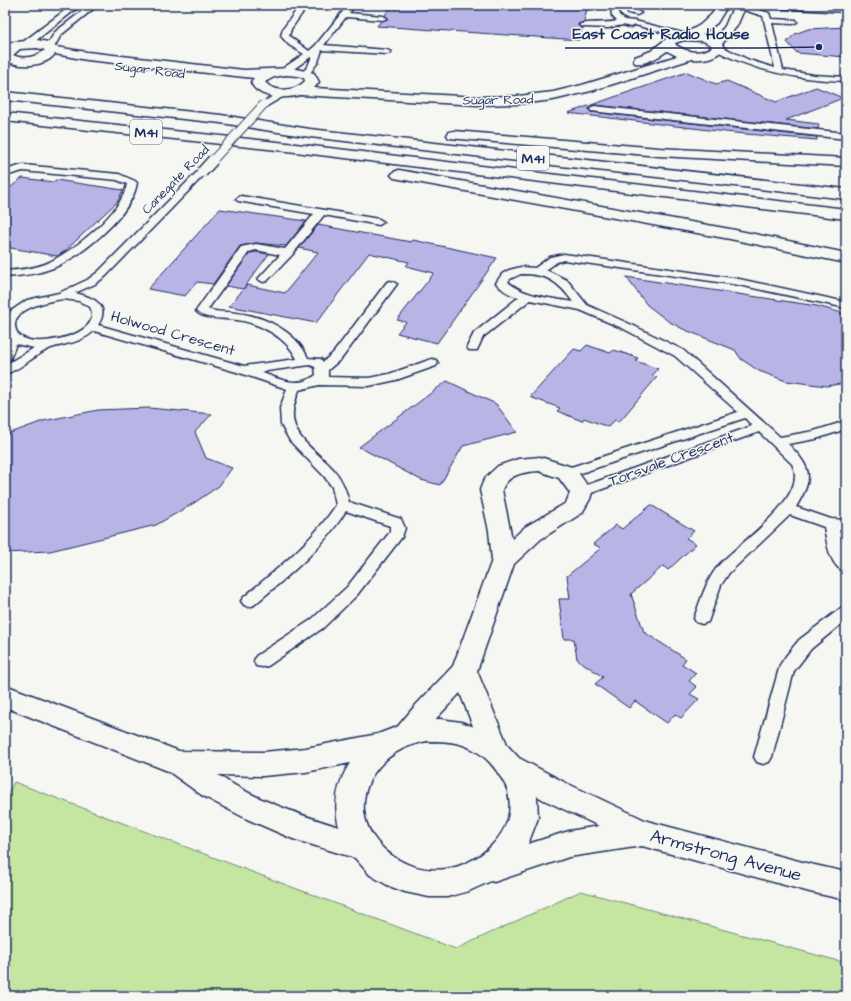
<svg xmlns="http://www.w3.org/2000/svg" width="851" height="1001" viewBox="0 0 851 1001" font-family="'Architects Daughter',sans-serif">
<rect width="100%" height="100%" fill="#f6f6f2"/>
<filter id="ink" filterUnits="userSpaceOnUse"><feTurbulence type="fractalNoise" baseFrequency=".025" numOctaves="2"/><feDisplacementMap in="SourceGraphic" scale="8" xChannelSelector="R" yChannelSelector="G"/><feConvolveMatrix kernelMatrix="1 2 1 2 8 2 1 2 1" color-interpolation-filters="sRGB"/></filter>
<g filter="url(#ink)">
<!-- green -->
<path fill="#c4e6a0" stroke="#708a7f" d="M14 782 456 949 581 891 846 963V996H5V799Z"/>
<!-- building -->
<path fill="#b8b4e6" stroke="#1b2f5e" d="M392 5H588L584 22 578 24 582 28 579 40 377 26 381 21 388 19 385 15Z
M846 27V57L797 53 787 42 795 34 808 29Z
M687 72 716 84 727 81 776 102 816 87 843 98 786 120 819 124 818 129 594 105 589 109 591 112 817 137V140L734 133 568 113Z
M22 178 53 182 56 180 123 190 118 201 65 251 57 256 5 247V192Z
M220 209 306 221 286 246 256 243 240 246 213 284 197 282 185 296 148 289Z
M318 225 411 242 413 240 497 258 437 343 397 333 406 322 397 320 434 273 406 266 409 262 369 253 316 323 229 306 247 285 285 293 318 252 299 248Z
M256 252 269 254 243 289 226 286 250 253Z
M626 277 817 306 846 314V383L827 386 786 381 759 371 741 359 735 350 683 329 668 321 647 305Z
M587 345 610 353 614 350 638 358 636 361 658 369 652 376 657 377 619 422 615 420 608 427 584 418 582 421 557 411 560 408 530 397 574 349 581 351Z
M447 381 496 404 517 432 463 446 440 485 421 480 359 447Z
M149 408 212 414 195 432 206 458 232 468 219 486 194 503 156 525 50 551 5 553V435L43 421 98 410Z
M651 505 694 531 686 538 696 544 668 570 663 566 631 594 644 632 686 659 682 664 696 673 689 681 697 687 690 694 699 699 681 718 675 714 667 723 635 701 629 708 595 684 603 677 577 659 574 639H564L559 599H570L567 576 601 548 593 544 616 525 622 529Z"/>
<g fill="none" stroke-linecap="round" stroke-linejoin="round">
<defs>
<path id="service" d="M72 5H81L29 46H23V42Z
M90 5H98L61 35 53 49H47L46 47 55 32Z
M300 5H308L291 29 289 36 309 51 315 46 348 5H356L349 13 383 16 387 18 383 20 346 17 324 45 387 50 391 52 387 54 322 50 318 62 308 76H302L301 74 308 66 312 56 288 73H282V69L304 54 289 45 281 36 283 29Z
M627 5H635V10L641 13 637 15 628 13Z
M737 5H744L769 13 771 19 796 20 797 22 793 24 772 23 783 70 814 75 846 77V81C800 80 756 72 715 50V46H721L749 60 775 68 763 16 737 8Z
M755 5H797L846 8V12L759 7Z
M611 8H617L619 15 625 20 635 21 687 34 688 36 684 38 635 25 630 27 623 25 608 28 583 27 579 25C585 21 607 24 617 21L612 16Z
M283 90 287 93 286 95 267 106 264 107 260 104Z
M594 106 846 133V139L591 111 590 109Z
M23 165 119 174 135 181 137 183C132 215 82 256 53 268 38 274 21 276 5 277V271C18 270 32 269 45 264 71 253 122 214 127 184L117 180 23 171 5 176V170Z
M202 169 207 172 205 174 106 276 95 284 75 293C93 297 111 305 98 325L244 366 297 359C287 338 260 323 237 320 227 318 203 320 196 311L241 247 256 244 285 249 314 214 238 201 236 199 241 196 379 219 384 222 379 225 324 215 292 255 267 281 263 282 258 279 280 255 256 250 249 252 208 309C217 313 227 311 236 313 264 316 296 331 308 358L321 359 323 362 334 352 387 282 391 281 397 284 342 358 328 370V377L369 378 389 374 432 359 436 360 438 363 436 366 396 380 369 386 319 385 299 390C295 401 290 414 295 426 301 444 321 455 333 469 342 479 346 490 349 502L401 519 405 528 402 537 357 595 323 628 268 666 262 667 256 666 254 661 256 656 311 620 347 587 390 532V526L346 511C322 549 288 576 254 605L249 607 244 605 241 601 244 597C277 569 312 542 336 505L332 487 324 476 290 441 281 425 280 408 287 389 240 373 94 331C81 343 67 343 51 348 35 354 22 369 5 374V365L34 348 16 344 9 362 5 363 6 334 5 320 11 311 27 300 59 293 87 280 98 272 199 170ZM63 299 79 301 90 307C104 334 45 345 29 340 24 339 21 337 18 334 3 310 48 301 63 299ZM310 365 315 367 316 375C297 389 280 379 260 372Z
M564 254 739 279 846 302V308L739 285 564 260 557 262 546 270 567 280 587 305 632 325 683 350 780 437 814 431 846 421V429L816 439 788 444C812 468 814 477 796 507L831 519 846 520V530H839L846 556V572C829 567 827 542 824 527L790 515 729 573 721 585 708 622 702 624 696 622 694 618C701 600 706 580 719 565 737 544 811 497 792 464L759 432 586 495 581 497 576 495 574 492 576 489 752 426 745 418 572 476 567 478 562 476 560 473 562 470 738 412 675 356 624 329 580 310 530 300 483 337 477 350H469L467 347 474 333 519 297C510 295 503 291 496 283L502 274 509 270 521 267 535 268 550 257ZM521 274C547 274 558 281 573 302 551 298 526 297 508 282L510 279Z
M846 606V620L811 649 794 671 772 757 769 762 763 764 757 762 754 757 780 665 786 656 799 640 841 608Z"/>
<path id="minor" d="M716 5H728L717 23 702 34 715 38 725 26 734 5H746L737 26 722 44 724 48C717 58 704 60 692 59L591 91 553 100 518 104 478 105 300 95C286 99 257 99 251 82L254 78 87 60 55 54C44 68 20 67 5 61V43L37 40 48 42 56 47 87 52 244 70 292 68 314 73 319 82 314 88 478 97 518 96 553 92 582 85 677 56 667 51C659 57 645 65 635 63L633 60 635 57 651 51 671 35 686 33 700 25 712 14ZM684 40 703 41 711 45 712 47C701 55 686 52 676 45L675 43ZM37 48 45 50C37 57 23 60 13 55L20 49ZM286 75 298 76 304 78 305 81C295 92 274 93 265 82L274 77Z
M540 457 575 468 592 492 590 499 582 513 541 539 514 564 477 671 509 749 505 757 495 761 485 757 460 693 432 723 419 741 409 744 399 741 396 733 399 725 414 707 453 666 492 560 489 531 480 490 483 482 486 477 498 466 518 459ZM539 471 559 478 570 493 566 503 525 527 512 539 502 490C508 474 524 472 539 471Z"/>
<path id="tertiary" d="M5 685 179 751 263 752 306 748 378 734 404 724 421 720 440 719 461 722 493 734 507 745 519 758 564 782 647 821 810 864 846 872V900L810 892 642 846 569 857 494 882 491 881 469 891 447 897H429L405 892 389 886 370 875 355 858 293 839 247 819 203 796 168 771 5 707ZM427 741C439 741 452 741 463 745 476 749 488 759 496 770 502 779 508 787 509 797 515 834 479 864 446 869 430 871 413 868 399 860 338 824 362 752 427 741ZM350 763C337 783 333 804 339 827 298 814 255 800 218 775L263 776 306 772ZM537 796 544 800 599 826 569 831 528 844 538 818Z"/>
<path id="motorway" d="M5 92 221 115 310 129 846 189V199L310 137 221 123 5 100Z
M5 113 287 143 846 209V219L287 151 5 121Z
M454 131 659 148 846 158V166L659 156 449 138 447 135 449 132Z
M399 170 730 229 846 253V263L730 239 394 178 391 175 394 172Z"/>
</defs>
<!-- service casing -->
<use href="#service" stroke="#1b2f5e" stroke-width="3"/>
<!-- minor casing -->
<use href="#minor" stroke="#1b2f5e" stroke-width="3"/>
<!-- tertiary casing -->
<use href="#tertiary" stroke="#1b2f5e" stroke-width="3"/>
<!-- motorway casing -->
<use href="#motorway" stroke="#1b2f5e" stroke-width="3"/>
<!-- service -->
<use href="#service" fill="#f6f6f2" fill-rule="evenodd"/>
<!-- minor -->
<use href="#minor" fill="#f6f6f2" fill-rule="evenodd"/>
<!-- tertiary -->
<use href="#tertiary" fill="#f6f6f2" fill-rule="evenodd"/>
<!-- motorway -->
<use href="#motorway" fill="#f6f6f2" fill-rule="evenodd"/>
<defs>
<path id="service-bridge-far1" d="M212 161 264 104"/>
<path id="service-bridge" d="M202 172 213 160"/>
</defs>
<!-- service-bridge-far1 casing -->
<use href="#service-bridge-far1" stroke="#1b2f5e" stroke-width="10" stroke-linecap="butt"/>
<!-- service-bridge casing -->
<use href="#service-bridge" stroke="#1b2f5e" stroke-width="13" stroke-linecap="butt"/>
<!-- service-bridge-far1 -->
<use href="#service-bridge-far1" stroke="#f6f6f2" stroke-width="8"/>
<!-- service-bridge -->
<use href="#service-bridge" stroke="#f6f6f2" stroke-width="10"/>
</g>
</g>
<g text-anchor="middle" stroke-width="3" stroke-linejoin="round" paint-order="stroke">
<!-- far-street labels -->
<g font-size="13" fill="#1b2f5e" stroke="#f6f6f2">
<text transform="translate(150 69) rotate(7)" y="5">Sugar Road</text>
<text transform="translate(498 99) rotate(-1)" y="5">Sugar Road</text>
<text transform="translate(175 179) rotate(-46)" y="5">Canegate Road</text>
</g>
<!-- shield labels -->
<g fill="#f6f6f2" stroke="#5d6b8a" stroke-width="1">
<rect x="130" y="120" width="32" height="24" rx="3"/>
<rect x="517" y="146" width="32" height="24" rx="3"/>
</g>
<g font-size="14" font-weight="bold" fill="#1b2f5e">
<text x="146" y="137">M41</text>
<text x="533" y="163">M41</text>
</g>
<!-- street labels -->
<g font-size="15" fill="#1b2f5e" stroke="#f6f6f2">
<text transform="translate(173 333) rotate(16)" y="5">Holwood Crescent</text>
<text transform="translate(671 459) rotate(-20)" y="5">Torsvale Crescent</text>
</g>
<!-- near-street labels -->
<g font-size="18" fill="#1b2f5e" stroke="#f6f6f2">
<text transform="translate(726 855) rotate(15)" y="6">Armstrong Avenue</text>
</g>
</g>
<!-- callouts -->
<path fill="none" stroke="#1b2f5e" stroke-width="1.5" d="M819 47L758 48H565"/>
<circle fill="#1b2f5e" stroke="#f6f6f2" stroke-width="1.5" cx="819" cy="47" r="4"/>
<g font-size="16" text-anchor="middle" font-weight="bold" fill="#1b2f5e" stroke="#f6f6f2" stroke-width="3" stroke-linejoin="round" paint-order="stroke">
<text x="661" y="39">East Coast Radio House</text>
</g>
<!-- margin -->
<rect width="851" height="1001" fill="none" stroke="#f6f6f2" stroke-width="20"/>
<rect x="10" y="10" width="831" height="981" fill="none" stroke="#1b2f5e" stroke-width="1.5" filter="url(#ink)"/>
</svg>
